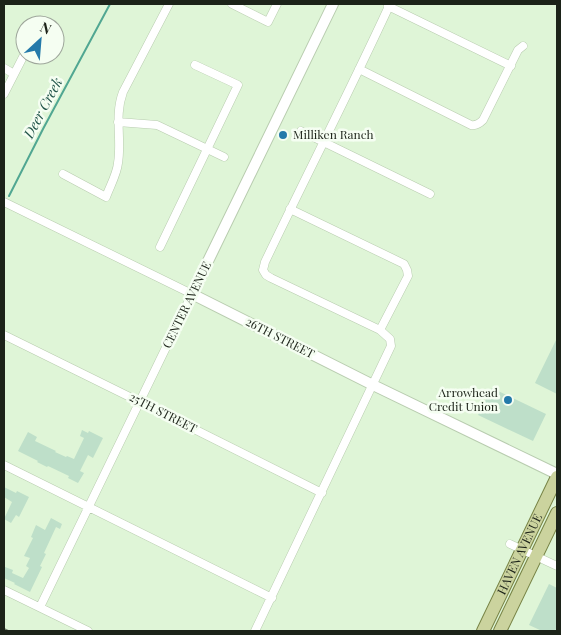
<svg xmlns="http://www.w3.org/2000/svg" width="561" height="635" viewBox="0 0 561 635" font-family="'Playfair Display',serif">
<rect width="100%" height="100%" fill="#dff5d7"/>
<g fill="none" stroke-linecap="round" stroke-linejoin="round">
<!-- stream -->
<path stroke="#51a792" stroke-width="2" d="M9 196 43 129 110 4"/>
</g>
<!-- building -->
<path fill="#bedfc9" d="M557 338V394L535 383Z
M492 388 546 414 533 441 478 415Z
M82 430 88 433 89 431 103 438 93 458 88 455 80 471 84 473 78 483 68 478 69 476 48 466 47 467 37 462 38 461 18 451 28 432 37 437 35 441 56 451 55 452 66 457 67 456 74 459 84 438 80 436Z
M4 487 16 493 17 491 29 497 19 517 16 515 11 523 4 519 12 502 4 497Z
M51 518 62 524 60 529 56 527 44 553 46 554 40 566 42 567 30 592 14 584 15 583 4 578V570L5 567 13 570 12 573 23 578 29 568 26 566 30 558 24 556 33 538 31 537 36 525 45 530Z
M549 584 557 588V627L555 631H542L529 625Z"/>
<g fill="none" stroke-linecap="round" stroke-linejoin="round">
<defs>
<path id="minor" d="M232 4 268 22 277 4
M388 6 511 66
M4 68 14 74
M359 69 471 125C476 126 480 123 483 120L518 50 523 46
M4 94 25 53
M118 122 157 125 224 157
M301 131 430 194
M63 174 106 197C110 186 117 174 118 163 122 139 114 116 123 92L169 4
M4 202 192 294 40 607
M290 209 404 264 407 270 408 276 380 330
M160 247 238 85 195 65
M4 335 140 402 322 493
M4 465 272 598
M510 544 557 566
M4 590 88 631
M255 631 391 346 390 339 380 330 271 278 266 275 263 270 265 262C306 176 350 91 390 4"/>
<path id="tertiary" d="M333 4 192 294 373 385 557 474"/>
<g id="primary">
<path id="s1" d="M483 631 557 477"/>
<path d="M500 631 557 513"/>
</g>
</defs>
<!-- minor casing -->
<use href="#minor" stroke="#b8ccaf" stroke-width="9"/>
<!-- tertiary casing -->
<use href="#tertiary" stroke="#b8ccaf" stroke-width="12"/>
<!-- primary casing -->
<use href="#primary" stroke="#778345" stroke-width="14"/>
<!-- minor -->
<use href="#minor" stroke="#fff" stroke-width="8"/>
<!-- tertiary -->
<use href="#tertiary" stroke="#fff" stroke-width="10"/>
<!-- primary -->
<use href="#primary" stroke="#cbd39e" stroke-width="12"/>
<!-- rail -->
<path stroke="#778571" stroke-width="2" stroke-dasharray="6 6" stroke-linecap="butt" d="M4 629 8 631"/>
</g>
<!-- markers -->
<g fill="#247aaa" stroke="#f5fef2" stroke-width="2">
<circle cx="283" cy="135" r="5"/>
<circle cx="508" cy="400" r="5"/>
</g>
<g text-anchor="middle" stroke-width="5" stroke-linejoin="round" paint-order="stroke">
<!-- poi labels -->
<g font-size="12" fill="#1c2319" stroke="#f5fef2" text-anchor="start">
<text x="293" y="139">Milliken Ranch</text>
<text x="498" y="397" text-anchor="end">Arrowhead<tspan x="498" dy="14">Credit Union</tspan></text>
</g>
<!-- street labels -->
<g font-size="12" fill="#1c2319" stroke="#f5fef2">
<text transform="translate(187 305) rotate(-64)" y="4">CENTER AVENUE</text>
<text transform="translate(280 338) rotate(27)" y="4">26TH STREET</text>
<text transform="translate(163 413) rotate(27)" y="4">25TH STREET</text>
<text dy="4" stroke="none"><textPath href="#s1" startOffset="85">HAVEN AVENUE</textPath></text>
</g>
<!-- water labels -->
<g font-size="14" font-style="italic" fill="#215449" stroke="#f5fef2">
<text transform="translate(43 108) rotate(-62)" y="5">Deer Creek</text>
</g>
</g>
<!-- border -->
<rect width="561" height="635" fill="none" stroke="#1c2319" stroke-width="10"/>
<!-- north arrow -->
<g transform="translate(40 40) rotate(26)"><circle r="24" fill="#f5fef2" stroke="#9ea69b"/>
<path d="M0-4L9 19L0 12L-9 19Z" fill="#247aaa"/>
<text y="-8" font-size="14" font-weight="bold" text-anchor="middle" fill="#1c2319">N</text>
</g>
</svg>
